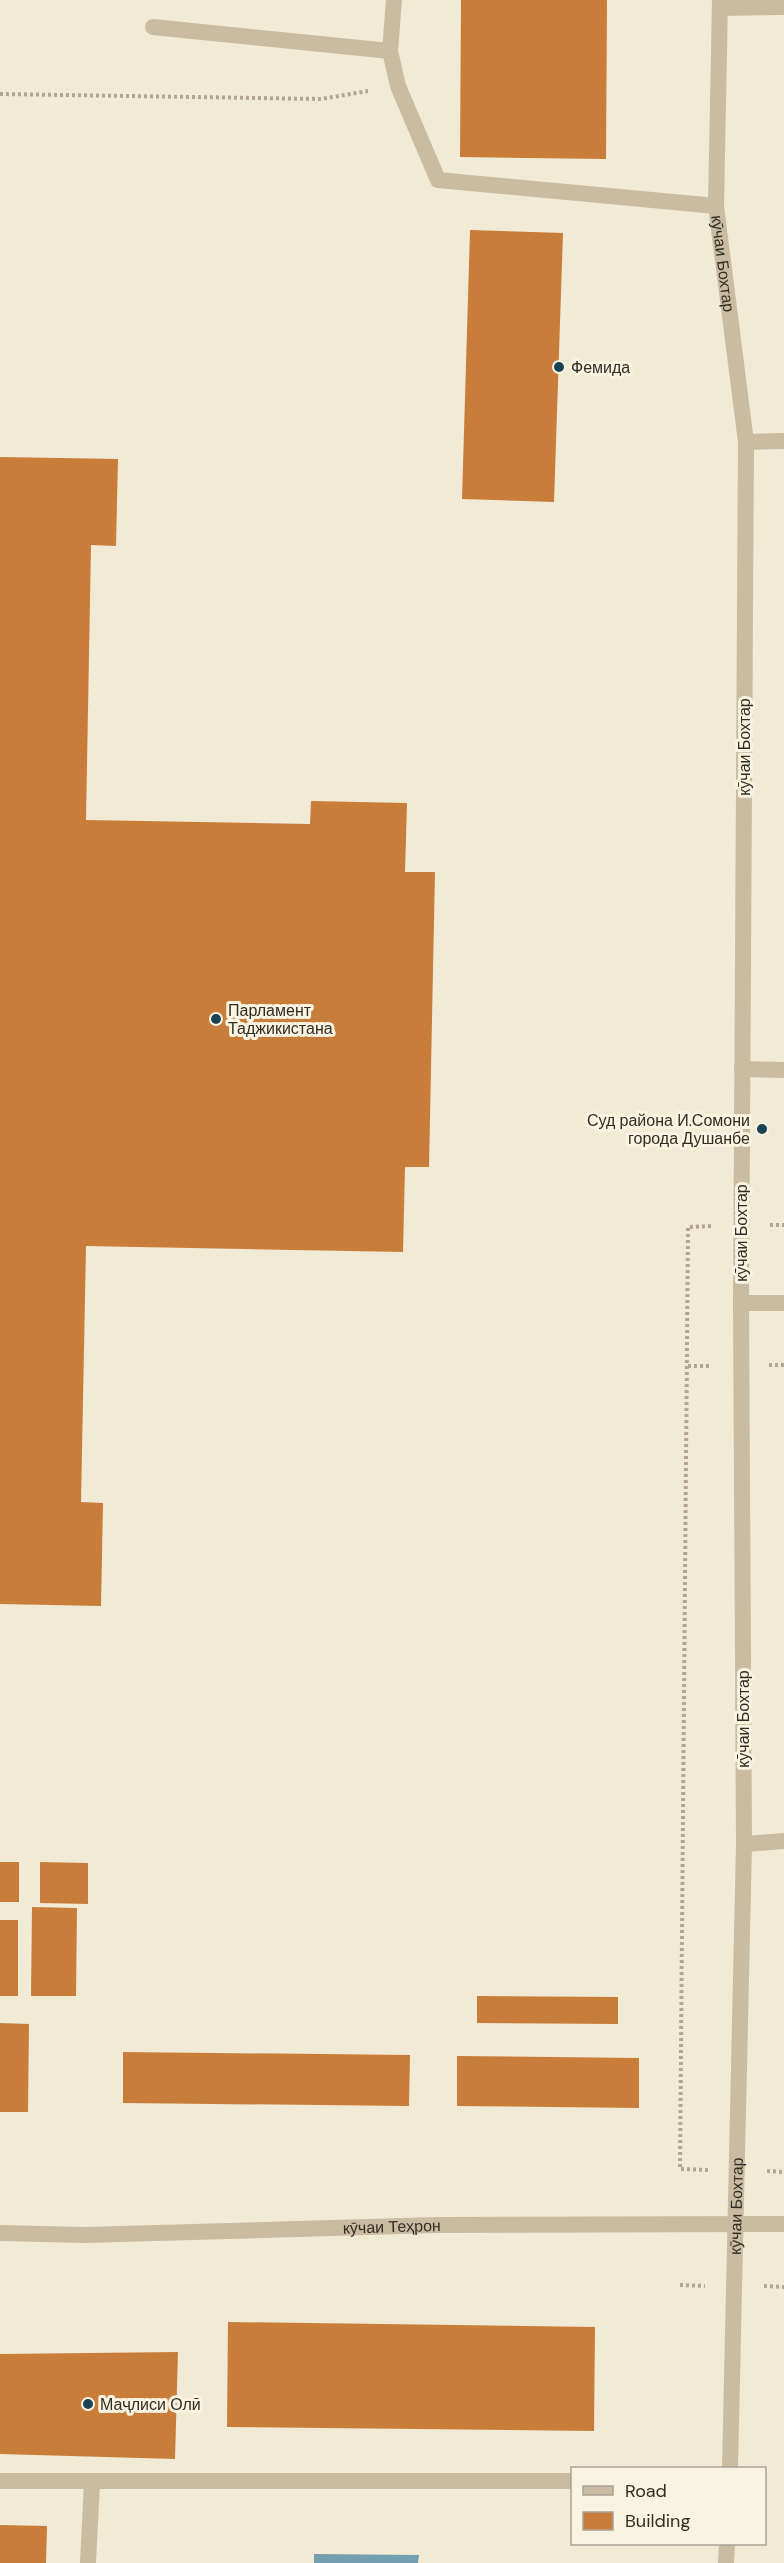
<svg xmlns="http://www.w3.org/2000/svg" width="784" height="2563" viewBox="0 0 784 2563" font-family="'DM Sans',sans-serif">
<rect width="100%" height="100%" fill="#f1ead5"/>
<!-- water -->
<path fill="#749fae" d="M314 2554 419 2555 418 2563H314Z"/>
<!-- building -->
<path fill="#c97d3a" d="M461 0H607L606 159 460 157Z
M470 230 563 233 554 502 462 499Z
M0 457 118 459 116 546 91 545 86 820 310 824 311 801 407 803 405 872H435L429 1167H405L403 1252 86 1246 81 1502 103 1503 101 1606 0 1604Z
M0 1862H19V1902H0Z
M40 1862 88 1863V1904L40 1903Z
M32 1907 77 1908 76 1996H31Z
M0 1920H18V1996H0Z
M477 1996 618 1997V2024L477 2023Z
M0 2023 29 2024 28 2112H0Z
M123 2052 410 2055 409 2106 123 2103Z
M457 2056 639 2058V2108L457 2106Z
M228 2322 595 2327 594 2431 227 2427Z
M178 2352 175 2459 0 2454V2354Z
M0 2525 47 2526 46 2563H0Z"/>
<g fill="none" stroke-linecap="round" stroke-linejoin="round">
<!-- path -->
<path stroke="#b4a68c" stroke-width="4" stroke-dasharray="3 3" stroke-linecap="butt" d="M0 94 321 99 368 91
M770 1225H784
M769 1365H784
M688 1366H711
M708 2170 680 2169 688 1227 711 1226
M767 2171 784 2172
M680 2285 705 2286
M764 2286 784 2287"/>
<!-- service -->
<path stroke="#c9bca1" stroke-width="16" d="M394 0 390 51 398 86 438 180 716 206
M720 8 784 7
M153 27 390 51
M746 442 784 441
M742 1069 784 1070
M744 1844 784 1841
M0 2481H572
M88 2563 92 2482"/>
<!-- minor -->
<g stroke="#c9bca1" stroke-width="16">
<path id="s1" d="M0 2233 85 2235 437 2225 784 2224"/>
<path id="s2" d="M730 2468 744 1844 741 1303"/>
<path d="M726 2563 727 2544"/>
</g>
<!-- tertiary -->
<path stroke="#c9bca1" stroke-width="16" id="s3" d="M720 0 716 206 746 442 741 1303H784"/>
</g>
<!-- markers -->
<g fill="#194355" stroke="#f9f3e1" stroke-width="2">
<circle cx="559" cy="367" r="6"/>
<circle cx="216" cy="1019" r="6"/>
<circle cx="762" cy="1129" r="6"/>
<circle cx="88" cy="2404" r="6"/>
</g>
<g text-anchor="middle" stroke-width="6" stroke-linejoin="round" paint-order="stroke">
<!-- street labels -->
<g font-size="16" fill="#332c24" stroke="#f9f3e1">
<text dy="6" stroke="none"><textPath href="#s3" startOffset="264">кӯчаи Бохтар</textPath></text>
<text transform="translate(744 747) rotate(-90)" y="6">кӯчаи Бохтар</text>
<text transform="translate(741 1233) rotate(-90)" y="6">кӯчаи Бохтар</text>
<text transform="translate(743 1719) rotate(-90)" y="6">кӯчаи Бохтар</text>
<text dy="6" stroke="none"><textPath href="#s2" startOffset="262">кӯчаи Бохтар</textPath></text>
<text dy="6" stroke="none"><textPath href="#s1" startOffset="392">кӯчаи Теҳрон</textPath></text>
</g>
<!-- poi labels -->
<g font-size="16" fill="#332c24" stroke="#f9f3e1" text-anchor="start">
<text x="571" y="373">Фемида</text>
<text x="228" y="1016">Парламент<tspan x="228" dy="18">Таджикистана</tspan></text>
<text x="750" y="1126" text-anchor="end">Суд района И.Сомони<tspan x="750" dy="18">города Душанбе</tspan></text>
<text x="100" y="2410">Маҷлиси Олӣ</text>
</g>
</g>
<!-- legend -->
<rect x="571" y="2467" width="195" height="78" fill="#f9f3e1" stroke="#aaa395" stroke-width="1.5"/>
<rect x="583" y="2486" width="30" height="9" fill="#c9bca1" stroke="#aaa395" stroke-width="1.5"/>
<text x="625" y="2497" font-size="18" fill="#332c24">Road</text>
<rect x="583" y="2512" width="30" height="18" fill="#c97d3a" stroke="#aaa395" stroke-width="1.5"/>
<text x="625" y="2527" font-size="18" fill="#332c24">Building</text>
</svg>
